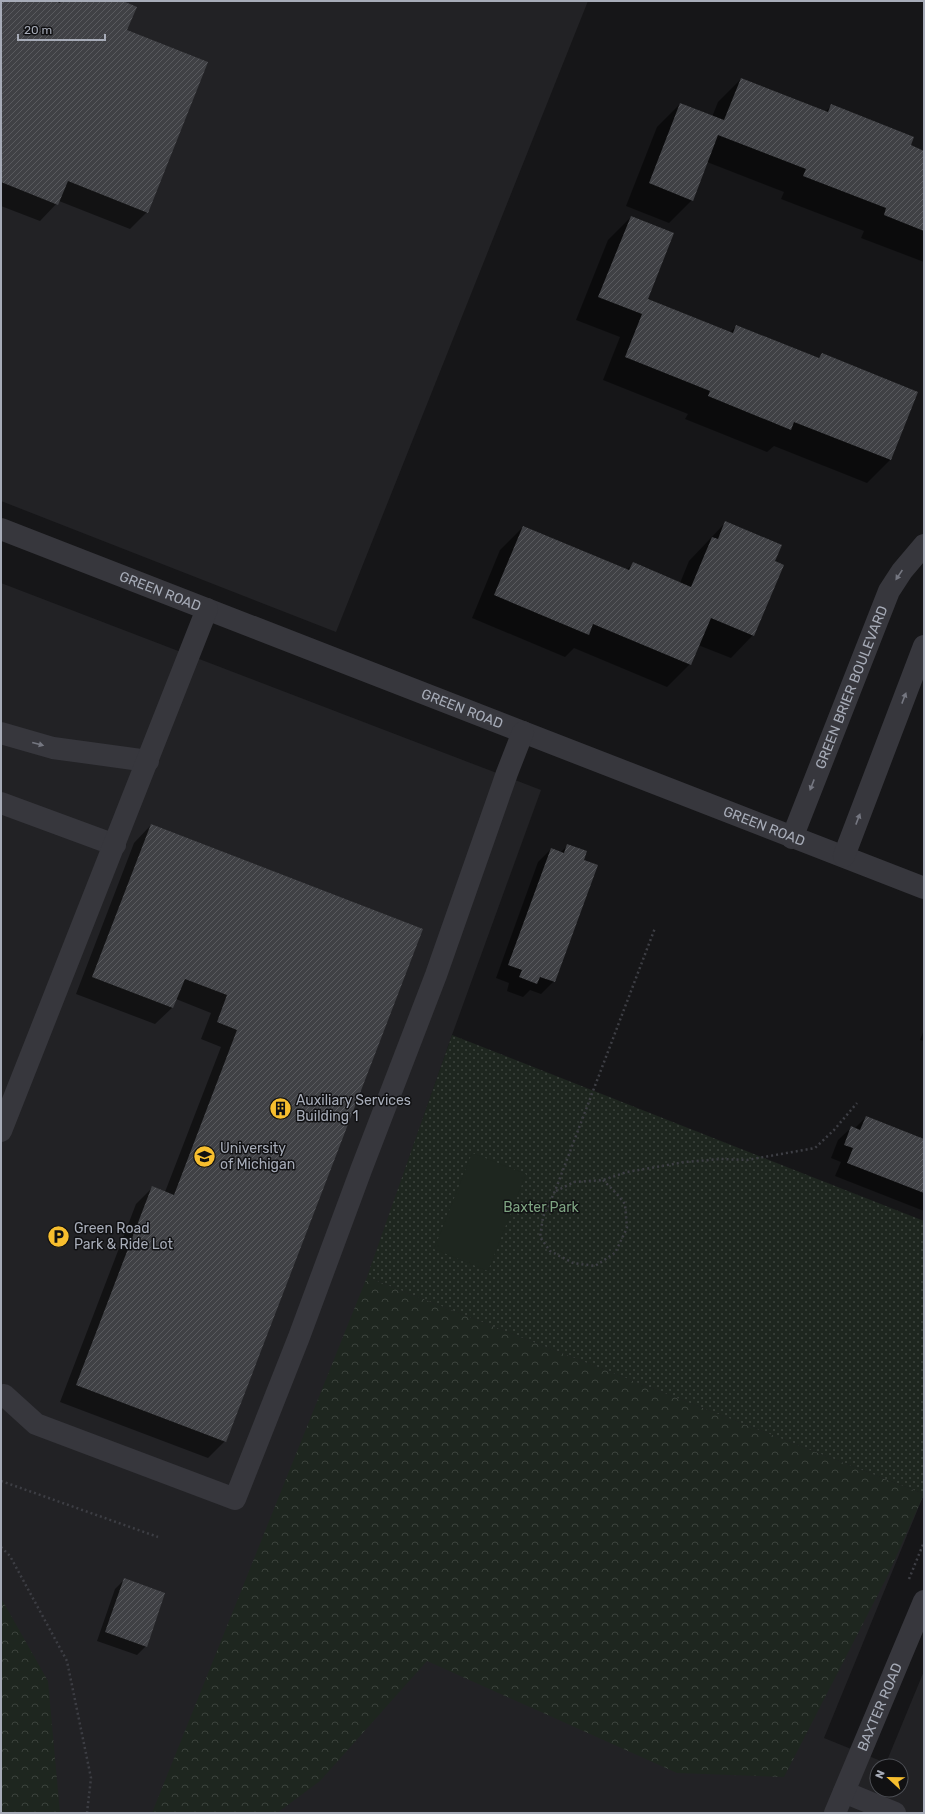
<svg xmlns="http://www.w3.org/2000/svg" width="925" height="1814" viewBox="0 0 925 1814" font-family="Rubik,sans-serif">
<defs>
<pattern id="forest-crowns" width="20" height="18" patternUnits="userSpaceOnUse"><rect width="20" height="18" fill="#1e261f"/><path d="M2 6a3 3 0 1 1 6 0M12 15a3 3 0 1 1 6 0" fill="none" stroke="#3c433d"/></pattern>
<pattern id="park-dots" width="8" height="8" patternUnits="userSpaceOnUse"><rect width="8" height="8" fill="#1e261f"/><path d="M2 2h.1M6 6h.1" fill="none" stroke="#3c433d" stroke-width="1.8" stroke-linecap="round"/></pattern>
<pattern id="building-hatch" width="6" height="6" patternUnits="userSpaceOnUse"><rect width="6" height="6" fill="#404145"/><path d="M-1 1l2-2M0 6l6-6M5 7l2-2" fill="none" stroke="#595a5e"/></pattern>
</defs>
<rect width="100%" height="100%" fill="#161618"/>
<!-- built -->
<path fill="#222225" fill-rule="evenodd" d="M1 1H588L336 632 1 501Z
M1 583 541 790 452 1035 368 1277 924 1494 824 1738 886 1763 924 1671V1813H1ZM877 1766H901V1790H877Z"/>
<!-- forest -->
<path fill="url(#forest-crowns)" d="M367 1277 924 1494 888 1575 784 1777 677 1773 427 1661 320 1781 277 1813H152Z
M1 1598 48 1681 60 1813H1Z"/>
<!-- park -->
<path fill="url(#park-dots)" d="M452 1035 924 1221V1494L367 1277Z"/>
<!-- garden -->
<path fill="#1e261f" d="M472 1153 526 1174 488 1271 434 1249Z"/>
<!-- shadow -->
<path fill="#0007" d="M1 1H120L126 30 147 212 130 229 59 201 40 221 1 206Z
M741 79 825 112 832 105 909 146 924 152V262L861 238 864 231 781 199 784 192 707 162 692 200 669 223 626 206 657 127 680 104 712 117 718 102Z
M631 217 647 299 730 333 736 326 817 359 822 354 916 392 890 460 867 483 774 446 767 452 685 419 688 414 603 380 620 337 576 320 608 240Z
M726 522 774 562 753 635 731 658 698 645 690 664 667 687 574 648 565 657 472 618 500 550 523 527 626 570 633 564 680 583 689 561Z
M151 825 421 929 225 1441 208 1458 60 1402 136 1204 153 1187 165 1192 221 1047 201 1039 211 1013 176 999 173 1007 155 1024 76 994 134 843Z
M568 845 554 981 541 994 530 990 523 997 507 991 509 983 496 978 538 862 551 849 560 853Z
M924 1030V1041L920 1040Z
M866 1117 924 1140V1211L835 1176 841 1162 831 1158 838 1140 852 1127 855 1128Z
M124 1580 146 1646 137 1655 97 1641 115 1589Z"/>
<!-- building -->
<path fill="url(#building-hatch)" d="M1 1H56L60 3 61 1H123L137 7 127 30 208 62 148 213 68 181 58 205 1 182Z
M741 78 828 112 831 104 914 137 911 145 924 151V231L884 215 886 208 803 176 806 169 718 135 693 201 649 183 680 103 724 120Z
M631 216 674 233 648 299 733 333 736 325 819 358 822 353 918 392 891 460 794 422 791 430 708 396 710 391 625 357 642 314 598 297Z
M725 521 782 545 775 561 784 565 754 636 711 618 691 665 593 624 589 635 494 595 523 526 629 570 633 562 691 587 712 537 718 539Z
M151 824 423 929 226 1442 76 1385 152 1186 174 1195 237 1030 217 1022 227 995 185 979 173 1008 92 977Z
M567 844 587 851 584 860 598 865 555 982 540 977 537 984 519 977 522 970 508 965 551 848 564 853Z
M866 1116 924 1139V1193L847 1163 853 1148 844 1145 851 1126 860 1130Z
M124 1578 165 1593 147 1647 105 1632Z"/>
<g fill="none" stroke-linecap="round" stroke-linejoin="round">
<!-- path -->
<path stroke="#3d3e44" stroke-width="2.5" stroke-dasharray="2 3" stroke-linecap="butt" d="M603 1180 617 1194 625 1204 627 1228 615 1253 595 1266 573 1263 550 1251 540 1237 543 1217 555 1191 655 928
M556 1191 574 1182 603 1180 627 1172 685 1162 721 1159 747 1160 815 1148 834 1130 857 1103
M1 1481 158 1537
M1 1547 10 1556 67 1661 91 1778 87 1813
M909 1579 924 1542"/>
<!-- minor -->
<g stroke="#37373d" stroke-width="22">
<path id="s1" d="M1 529 924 888"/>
<path d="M1 733 53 748 148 761"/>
<path d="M1 803 115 845"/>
<path id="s2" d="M792 838 889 591 902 571 924 545"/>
<path d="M844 856 924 646"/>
<path d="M1 1131 207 609"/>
<path d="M4 1395 36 1424 235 1499 299 1337 361 1170 436 975 507 773 523 732"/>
<path d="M844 1792 895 1813"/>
<path id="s3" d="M835 1813 924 1601"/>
</g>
</g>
<!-- one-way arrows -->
<defs><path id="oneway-solid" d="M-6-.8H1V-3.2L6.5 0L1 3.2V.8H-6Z"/></defs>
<g fill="#757781">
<use href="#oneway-solid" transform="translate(899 575) rotate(124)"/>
<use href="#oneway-solid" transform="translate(904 698) rotate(-69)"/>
<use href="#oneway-solid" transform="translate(38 744) rotate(15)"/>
<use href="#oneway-solid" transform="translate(812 785) rotate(111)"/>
<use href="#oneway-solid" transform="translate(858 819) rotate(-69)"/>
</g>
<!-- icons -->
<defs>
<symbol id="building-disc" viewBox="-11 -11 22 22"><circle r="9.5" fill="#f7be2e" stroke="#111113"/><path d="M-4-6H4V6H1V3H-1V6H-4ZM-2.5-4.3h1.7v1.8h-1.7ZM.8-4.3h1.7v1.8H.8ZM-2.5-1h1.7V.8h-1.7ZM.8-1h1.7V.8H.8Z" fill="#111"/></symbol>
<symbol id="university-disc" viewBox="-11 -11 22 22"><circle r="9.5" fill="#f7be2e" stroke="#111113"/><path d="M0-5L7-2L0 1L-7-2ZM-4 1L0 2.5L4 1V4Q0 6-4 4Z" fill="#111"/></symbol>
<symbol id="parking-disc" viewBox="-11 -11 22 22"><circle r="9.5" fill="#f7be2e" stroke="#111113"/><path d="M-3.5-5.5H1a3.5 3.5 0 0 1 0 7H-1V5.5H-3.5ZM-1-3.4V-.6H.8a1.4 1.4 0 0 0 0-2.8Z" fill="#111"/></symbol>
</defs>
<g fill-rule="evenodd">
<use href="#building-disc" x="268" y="1096" width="25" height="25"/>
<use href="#university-disc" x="192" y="1144" width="25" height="25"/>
<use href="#parking-disc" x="46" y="1224" width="25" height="25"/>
</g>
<g text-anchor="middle" stroke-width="3" stroke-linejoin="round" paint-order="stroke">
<!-- street labels -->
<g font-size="14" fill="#a7acb8" stroke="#111113">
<text dy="5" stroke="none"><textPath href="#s1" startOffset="171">GREEN ROAD</textPath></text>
<text dy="5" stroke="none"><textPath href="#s2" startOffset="162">GREEN BRIER BOULEVARD</textPath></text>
<text dy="5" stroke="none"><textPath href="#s1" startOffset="495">GREEN ROAD</textPath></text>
<text dy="5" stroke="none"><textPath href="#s1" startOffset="819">GREEN ROAD</textPath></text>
<text dy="5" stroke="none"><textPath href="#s3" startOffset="115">BAXTER ROAD</textPath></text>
</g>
<!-- poi labels -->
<g font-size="14" fill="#a7acb8" stroke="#111113" text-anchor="start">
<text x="296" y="1105">Auxiliary Services<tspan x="296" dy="16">Building 1</tspan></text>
<text x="220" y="1153">University<tspan x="220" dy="16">of Michigan</tspan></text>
<text x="74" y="1233">Green Road<tspan x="74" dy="16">Park &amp; Ride Lot</tspan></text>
</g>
<!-- park labels -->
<g font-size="14" fill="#7ea482" stroke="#111113">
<text x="541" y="1212">Baxter Park</text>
</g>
</g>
<!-- border -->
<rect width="925" height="1814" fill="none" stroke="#a7acb8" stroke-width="4"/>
<!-- north arrow -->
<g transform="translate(889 1778) rotate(292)"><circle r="19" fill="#111113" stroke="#4d4f55"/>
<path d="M0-3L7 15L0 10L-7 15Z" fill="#f7be2e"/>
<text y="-6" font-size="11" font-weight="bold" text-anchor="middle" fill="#a7acb8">N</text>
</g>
<!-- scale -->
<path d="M18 34v6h87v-6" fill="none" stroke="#a7acb8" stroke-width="2"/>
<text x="24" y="34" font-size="12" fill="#a7acb8" stroke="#111113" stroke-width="3" paint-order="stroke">20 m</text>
</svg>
